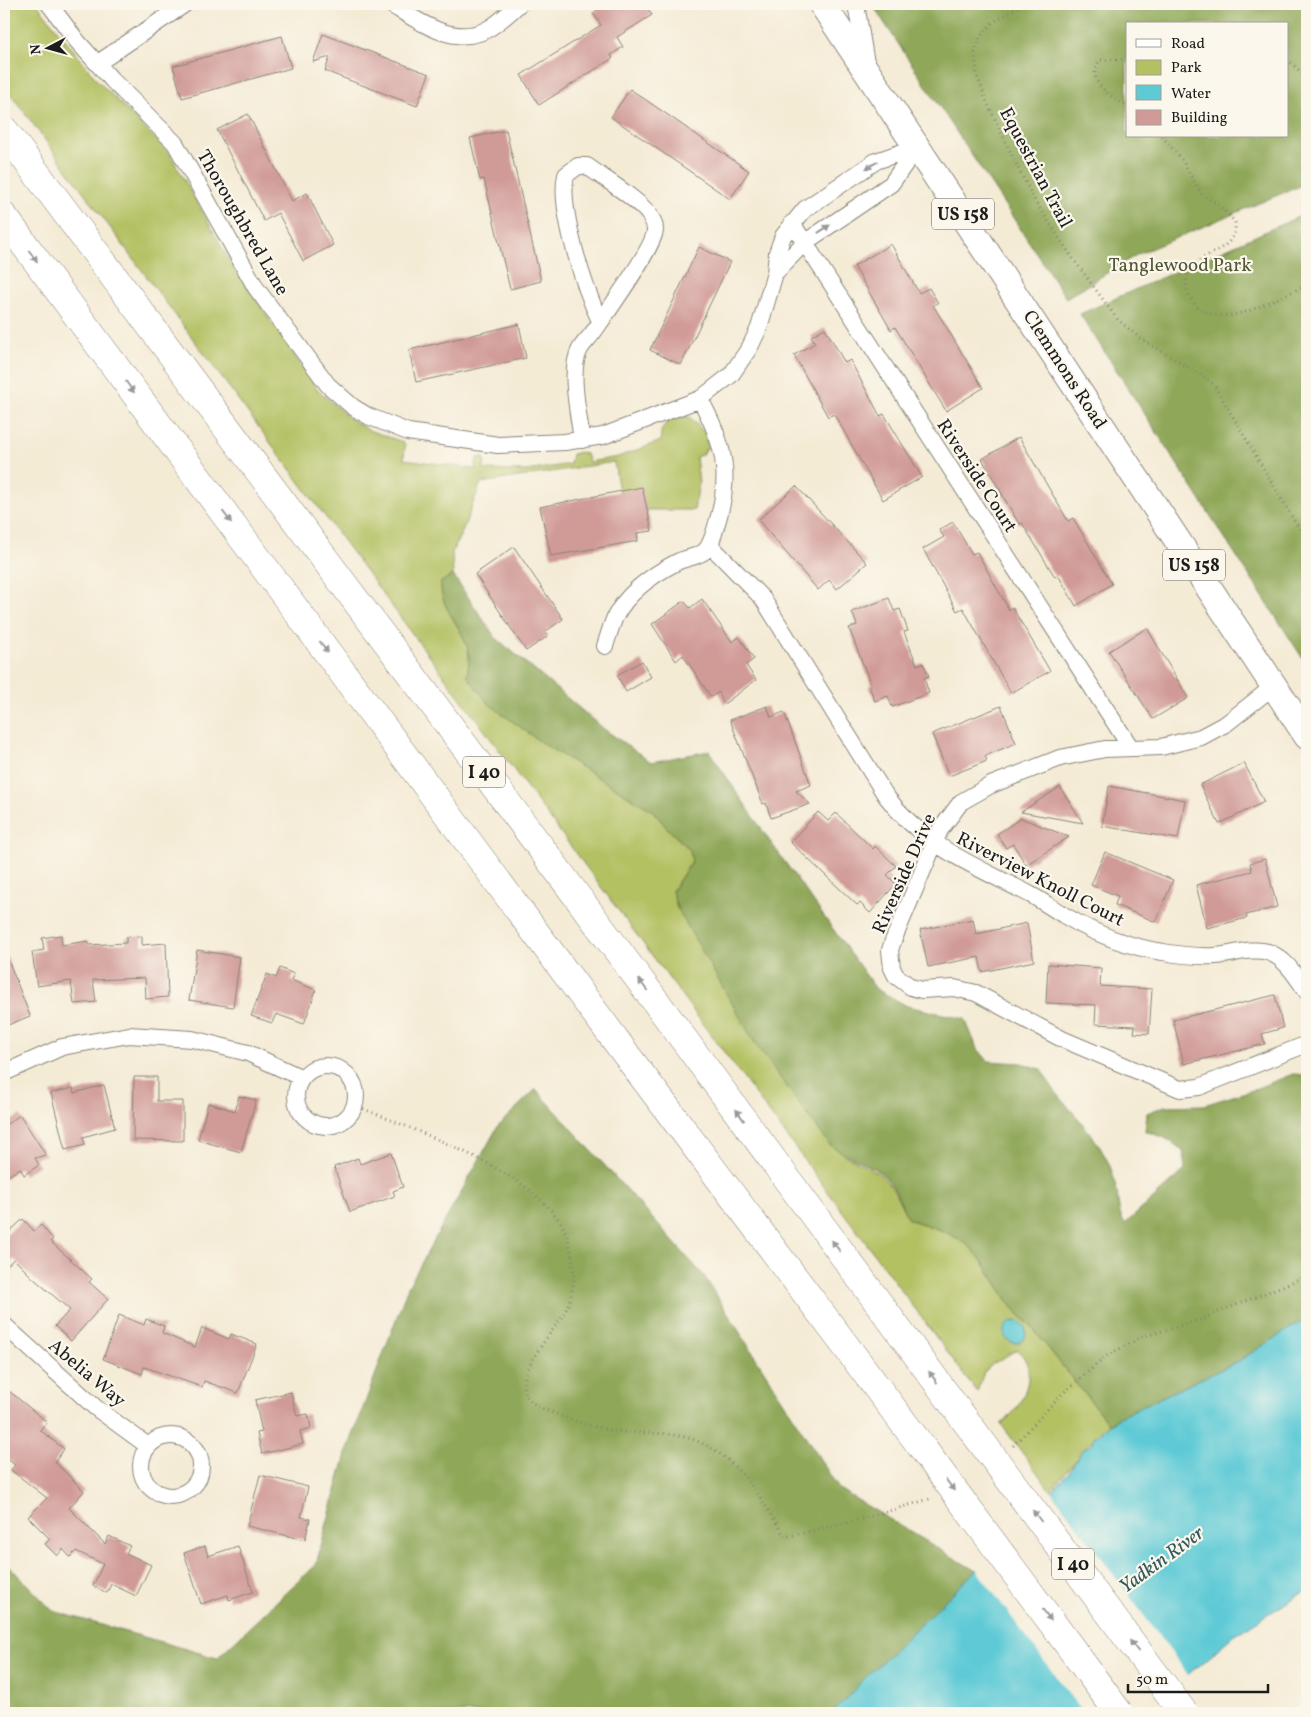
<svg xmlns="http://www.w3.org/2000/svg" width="1311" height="1717" viewBox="0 0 1311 1717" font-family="Vollkorn,serif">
<rect width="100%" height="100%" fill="#fbf7ec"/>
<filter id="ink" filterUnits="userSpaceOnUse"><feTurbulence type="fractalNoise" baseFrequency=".02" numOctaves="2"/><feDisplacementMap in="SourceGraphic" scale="10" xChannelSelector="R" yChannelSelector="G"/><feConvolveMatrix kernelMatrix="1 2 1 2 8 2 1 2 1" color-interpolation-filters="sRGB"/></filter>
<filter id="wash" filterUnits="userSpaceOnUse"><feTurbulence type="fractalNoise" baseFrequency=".0096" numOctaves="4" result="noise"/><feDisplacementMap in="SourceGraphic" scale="20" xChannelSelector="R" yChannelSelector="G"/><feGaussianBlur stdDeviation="1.12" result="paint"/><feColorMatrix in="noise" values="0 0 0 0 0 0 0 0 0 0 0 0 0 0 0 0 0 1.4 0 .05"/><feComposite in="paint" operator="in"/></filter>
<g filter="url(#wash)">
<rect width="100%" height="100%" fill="#f4ebd5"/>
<!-- green -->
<path fill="#b4c163" stroke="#686e40" d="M4 4H37L97 80 170 154 231 263 317 389 349 418 368 430 403 442 405 444 404 459 475 469 477 458 483 457 485 460 484 470 527 471 570 464 572 454 580 452 586 454 589 462 618 457 661 441C658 423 674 415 690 417L705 433 708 446 703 454 696 457 699 484 694 510H647L619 491 614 462 481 483 462 532 452 552 453 575 441 582C439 610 466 628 469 656 469 662 468 669 467 676L542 743 653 811 668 829 691 850 692 861 672 891 844 1155C886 1176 887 1175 908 1219 929 1226 959 1234 974 1251 995 1275 1005 1305 1030 1325L1109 1424C1086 1443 1072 1468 1050 1490L1001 1424C1021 1410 1042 1369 1017 1350L994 1363 984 1372 977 1392 4 85Z"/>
<!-- forest -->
<path fill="#8fa759" stroke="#56623a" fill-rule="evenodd" d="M872 4H1307V183L1138 254 1066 298ZM1127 24H1287V136H1127Z
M1307 213V665L1080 314Z
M453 575 495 637 604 729 651 762 709 751 769 840 876 989 907 1006 965 1019 977 1048 988 1061 1021 1063 1041 1069C1058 1102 1090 1125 1106 1158 1111 1166 1114 1178 1116 1187 1119 1199 1117 1214 1125 1224L1185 1170 1183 1150 1165 1138 1145 1131 1147 1113 1165 1106 1204 1105 1252 1090 1293 1074 1307 1075V1318L1237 1362 1121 1416 1109 1424 1030 1325C1005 1305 995 1275 974 1251 959 1234 929 1226 908 1219 901 1205 896 1188 885 1177 871 1163 846 1157 830 1145L756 1045 677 908 672 891 692 862 690 850 668 829 653 811 542 743 489 704 467 676C468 670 469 663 469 657 467 628 439 611 441 582Z
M536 1089 704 1276 839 1489 976 1571 866 1677 833 1713H4V1561L53 1611 217 1658 316 1564 346 1454 408 1287 498 1126Z"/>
<!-- water -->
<path fill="#5ecad6" stroke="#3d7379" d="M1307 1318V1590L1233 1636 1143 1713H833L866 1677 990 1557 1069 1472 1082 1450 1091 1445 1094 1437 1121 1416 1237 1362Z
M1004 1332a11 11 0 1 1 22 0a11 11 0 1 1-22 0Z"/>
<!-- pier -->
<path fill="#f4ebd5" d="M1049 1488 1189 1676 1146 1713H1083L975 1568Z"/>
<g id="blocks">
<!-- building -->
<path fill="#d09a97" d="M608 4H645L652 15 617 37 623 47 611 55 613 58 539 105 521 75 601 25 593 13Z
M323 34 429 74 417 106 325 71 330 57 313 62Z
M282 36 291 68 182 98 173 66Z
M630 89 749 171 730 199 611 117Z
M248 114 292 201 307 193 333 245 303 261 278 213 264 221 217 130Z
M506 130 541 281 510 289 484 179 480 180 470 138Z
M891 244 919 293 929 288 938 303 933 305 983 388 946 411 895 327 891 330 854 266Z
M699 247 730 262 681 365 650 350Z
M519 324 526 358 416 382 409 350Z
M825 328 845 363 850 360 880 416 884 414 922 477 883 500 834 414 828 417 794 355 815 343 811 336Z
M1019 437 1068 521 1073 518 1112 584 1076 606 1058 575 1055 577 1022 523 1019 524 982 459Z
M796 486 867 563 837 589 829 580 818 590 758 520Z
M642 487 652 531 637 533 638 541 551 556 540 507Z
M953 522 972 554 977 552 1009 610 1012 607 1050 671 1011 693 963 608 957 611 923 549 944 537 939 530Z
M514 547 563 619 545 632 548 636 526 651 475 574Z
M889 598 894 611 900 609 908 631 904 632 917 665 923 663 929 676 924 678 929 693 892 707 888 696 875 701 869 686 871 685 849 628 857 625 852 612Z
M702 599 732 642 739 637 754 659 746 665 756 680 724 704 719 692 711 697 683 655 676 661 652 624 684 601 690 608Z
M1147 628 1188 698 1153 719 1109 651Z
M642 661 651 677 626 692 617 675Z
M767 706 771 717 784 712 811 785 796 791 810 804 771 818 766 803 763 804 730 720Z
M1001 706 1016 743 985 756 987 761 949 776 932 734Z
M1244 763 1264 802 1219 824 1200 785Z
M1109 786 1185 800 1178 839 1102 826Z
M1060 787 1083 823 1021 812Z
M818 812 828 821 836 813 873 849 875 846 896 866 887 875 896 884 870 913 860 903 857 905 790 842Z
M1021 818 1069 837 1026 865 1013 844 1006 848 997 834Z
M1105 852 1173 880 1156 922 1115 905 1118 896 1091 885Z
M1265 859 1277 907 1246 915 1247 918 1207 928 1196 885 1252 871 1250 863Z
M973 919 976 934 1027 923 1034 961 982 972 979 957 928 967 920 930Z
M61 935 62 945 88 941 89 945 126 943V937L142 936V945L166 943 168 997 146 999 145 978 93 980 96 1002 74 1004 71 981 37 986 32 952 44 950 42 938Z
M197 950 240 957 233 1007 189 1000Z
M5 952 30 1016 8 1025 4 1015Z
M1048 964 1101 968 1100 986 1152 989 1149 1034 1134 1033 1135 1026 1095 1024 1096 1005 1046 1003Z
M280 968 294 974 291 980 316 990 304 1024 276 1014 272 1023 251 1016 267 974 276 978Z
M1275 995 1283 1028 1262 1034 1265 1044 1184 1064 1173 1020Z
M134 1077H157V1101H183V1141L133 1140Z
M104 1085 115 1128 83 1137 85 1145 65 1150 51 1093 73 1088 74 1093Z
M239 1096 256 1100 241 1152 198 1140 208 1103 235 1111Z
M20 1115 46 1155 35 1158 39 1165 24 1175 20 1168 4 1179V1126Z
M391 1153 403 1187 393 1191 395 1196 350 1212 334 1167 358 1158 360 1164Z
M23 1219 34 1231 41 1225 53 1239 50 1241 92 1279 89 1282 108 1299 71 1341 55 1326 70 1310 33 1278 14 1259 4 1268V1237Z
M119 1315 144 1325 146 1319 164 1326 162 1333 195 1347 202 1328 229 1339 231 1334 257 1344 238 1393 204 1381 202 1387 144 1367 142 1374 103 1359Z
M4 1387 47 1422 40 1430 64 1449 55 1462 84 1491 69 1508 105 1544 109 1536 130 1546 126 1553 151 1565 136 1596 111 1584 107 1593 93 1586 103 1564 76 1551 70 1557 63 1549 57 1556 45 1544 50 1539 28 1517 47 1498 11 1470 15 1465 4 1456Z
M291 1392 297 1416 308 1414 311 1428 300 1431 303 1444 262 1454 257 1433 262 1432 255 1400Z
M260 1475 308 1487 301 1517 310 1519 305 1540 247 1526Z
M205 1546 208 1556 238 1546 253 1592 229 1600 228 1595 201 1604 184 1553Z"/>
</g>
</g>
<g filter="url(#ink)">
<use href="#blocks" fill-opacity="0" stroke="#888478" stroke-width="1"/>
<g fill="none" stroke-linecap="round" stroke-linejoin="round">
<defs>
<path id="street" d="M49 4 77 41 112 80 175 143 256 288 328 385 353 407 368 416 408 432 498 445 565 442 603 436 700 399 731 375 750 347 759 328 775 273 804 243 891 184 917 147
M390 4C417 20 452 47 486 30 498 24 509 13 519 4
M856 4 866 63
M98 63 185 4
M792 223 1131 748
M775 273 777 253 783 236 805 209 876 161 917 147
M582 440C579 416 568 370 580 349 583 344 588 339 592 334 604 317 655 246 655 230 655 225 653 220 650 216 640 200 603 178 587 166H578L566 175C558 208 585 290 600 321
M710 545 763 599 886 796C925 848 976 866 1031 895 1044 902 1055 910 1067 917 1096 934 1129 947 1163 952 1180 955 1198 957 1215 956 1232 955 1251 947 1268 952 1286 958 1297 978 1307 992
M605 646C608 637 611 626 615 617 627 593 654 574 677 562 685 558 698 557 705 551 712 544 714 532 717 523 732 474 724 443 700 399
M1274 686 1227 723 1201 737 1161 747 1105 749 1060 758 991 785 961 802 940 830 893 941 890 950 892 968 896 976 911 987 922 990 954 988 976 993 1062 1039 1180 1089 1199 1087 1307 1044
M296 1096a30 30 0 1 1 60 0a30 30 0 1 1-60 0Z
M4 1073 62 1047 129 1035 192 1039 248 1053 302 1078
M4 1325 96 1408 148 1446
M141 1466a30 30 0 1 1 60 0a30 30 0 1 1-60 0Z"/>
<path id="primary" d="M822 4 1307 736"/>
<path id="highway" d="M4 130 671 1022 962 1416
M4 217 628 1057 921 1446"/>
</defs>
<!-- street casing -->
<use href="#street" stroke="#888478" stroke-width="18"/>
<!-- primary casing -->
<use href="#primary" stroke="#888478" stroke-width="28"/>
<!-- highway casing -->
<use href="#highway" stroke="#888478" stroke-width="29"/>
<!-- path -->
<path stroke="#888478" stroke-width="3" stroke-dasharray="1 4" stroke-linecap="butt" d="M1022 4 992 23 980 37 975 53 977 75 986 100 1017 166 1035 201 1069 253 1118 320 1141 339 1200 374 1214 385 1307 542
M1127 59 1100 60C1084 83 1111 95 1127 107
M1287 59 1307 78
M1162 136 1182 160 1202 195 1218 204 1235 222C1239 256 1188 250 1186 282 1186 289 1190 298 1194 303 1223 336 1276 295 1307 286
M354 1105C413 1130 516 1165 555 1215 564 1226 569 1239 571 1253 575 1271 575 1287 568 1305 559 1328 511 1373 527 1397 534 1406 547 1411 556 1414 574 1421 592 1427 611 1430 639 1435 670 1430 697 1441 738 1457 763 1501 785 1537L858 1520 933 1498
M1013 1446 1063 1393 1108 1355 1142 1337 1199 1320 1307 1276"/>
<!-- street -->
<use href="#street" stroke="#fff" stroke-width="16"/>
<!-- primary -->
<use href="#primary" stroke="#fff" stroke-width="26"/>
<!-- highway -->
<use href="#highway" stroke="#fff" stroke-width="28"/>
<defs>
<path id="highway-bridge" d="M962 1416 1184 1713
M921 1446 1119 1713"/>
</defs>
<!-- highway-bridge casing -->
<use href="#highway-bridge" stroke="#888478" stroke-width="29" stroke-linecap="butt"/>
<!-- highway-bridge -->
<use href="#highway-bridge" stroke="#fff" stroke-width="28"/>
</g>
<!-- one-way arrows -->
<defs><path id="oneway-solid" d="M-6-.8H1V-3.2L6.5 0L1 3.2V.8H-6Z" transform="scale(1.25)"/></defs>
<g fill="#999">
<use href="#oneway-solid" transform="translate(872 165) rotate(149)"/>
<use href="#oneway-solid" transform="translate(824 229) rotate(-34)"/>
<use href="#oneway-solid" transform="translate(33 256) rotate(53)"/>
<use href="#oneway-solid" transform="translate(130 387) rotate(53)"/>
<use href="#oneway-solid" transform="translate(227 517) rotate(53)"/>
<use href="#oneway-solid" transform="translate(324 647) rotate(53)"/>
<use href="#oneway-solid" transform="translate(643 985) rotate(-127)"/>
<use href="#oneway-solid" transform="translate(740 1115) rotate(-126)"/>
<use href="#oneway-solid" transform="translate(836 1246) rotate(-126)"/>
<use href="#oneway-solid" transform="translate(933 1377) rotate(-126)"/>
<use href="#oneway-solid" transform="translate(950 1485) rotate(53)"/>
<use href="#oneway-solid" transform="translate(1037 1516) rotate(-127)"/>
<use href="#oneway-solid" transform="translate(1047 1615) rotate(53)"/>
<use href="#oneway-solid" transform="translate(1134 1646) rotate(-127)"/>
</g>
</g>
<g text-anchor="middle" stroke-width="4.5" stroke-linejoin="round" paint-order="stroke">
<!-- shield labels -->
<g fill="#fbf7ec" stroke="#5f5e5a" stroke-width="1">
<rect x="932" y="198.5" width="62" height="31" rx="4"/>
<rect x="1163" y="549.5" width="62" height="31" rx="4"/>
<rect x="463" y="756.5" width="42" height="31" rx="4"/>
<rect x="1052" y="1548.5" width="42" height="31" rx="4"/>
</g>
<g font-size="18" font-weight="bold" fill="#1c1c1c">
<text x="963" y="220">US 158</text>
<text x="1194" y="571">US 158</text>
<text x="484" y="778">I 40</text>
<text x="1073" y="1570">I 40</text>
</g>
<!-- street labels -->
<g font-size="19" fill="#1c1c1c" stroke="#fbf7ec">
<text transform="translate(1037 167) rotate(62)" y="7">Equestrian Trail</text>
<text transform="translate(244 222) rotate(60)" y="7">Thoroughbred Lane</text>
<text transform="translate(1066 369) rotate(57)" y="7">Clemmons Road</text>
<text transform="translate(978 475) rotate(57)" y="7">Riverside Court</text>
<text transform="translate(903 873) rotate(-66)" y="7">Riverside Drive</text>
<text transform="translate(1041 878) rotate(27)" y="7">Riverview Knoll Court</text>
<text transform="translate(88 1372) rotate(40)" y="7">Abelia Way</text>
</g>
<!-- park labels -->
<g font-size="19" fill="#515635" stroke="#fbf7ec">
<text x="1180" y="271">Tanglewood Park</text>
</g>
<!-- water labels -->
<g font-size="20" font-style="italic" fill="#33595d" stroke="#fbf7ec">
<text transform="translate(1161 1559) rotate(-36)" y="7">Yadkin River</text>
</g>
</g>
<!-- margin -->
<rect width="1311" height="1717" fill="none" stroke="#fbf7ec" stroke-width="20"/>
<!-- legend -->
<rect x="1126" y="22" width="162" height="115" fill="#fbf7ec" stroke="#a29f99"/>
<rect x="1136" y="39" width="25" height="8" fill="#ffffff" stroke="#a29f99"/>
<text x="1171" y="48" font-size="15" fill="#1c1c1c">Road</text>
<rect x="1136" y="60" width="25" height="15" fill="#b4c163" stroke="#a29f99"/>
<text x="1171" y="72" font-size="15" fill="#1c1c1c">Park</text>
<rect x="1136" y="85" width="25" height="15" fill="#5ecad6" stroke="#a29f99"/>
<text x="1171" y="98" font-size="15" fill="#1c1c1c">Water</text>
<rect x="1136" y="110" width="25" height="15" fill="#d09a97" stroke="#a29f99"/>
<text x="1171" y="122" font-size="15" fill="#1c1c1c">Building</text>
<!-- north arrow -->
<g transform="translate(48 48) rotate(264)" stroke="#fbf7ec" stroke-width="4" paint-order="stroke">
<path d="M0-4L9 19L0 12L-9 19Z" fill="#1c1c1c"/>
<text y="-8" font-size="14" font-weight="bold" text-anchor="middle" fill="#1c1c1c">N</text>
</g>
<!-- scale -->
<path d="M1128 1684v8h140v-8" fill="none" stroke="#1c1c1c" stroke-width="2.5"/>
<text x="1136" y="1684" font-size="15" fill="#1c1c1c" stroke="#fbf7ec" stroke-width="4" paint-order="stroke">50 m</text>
</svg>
